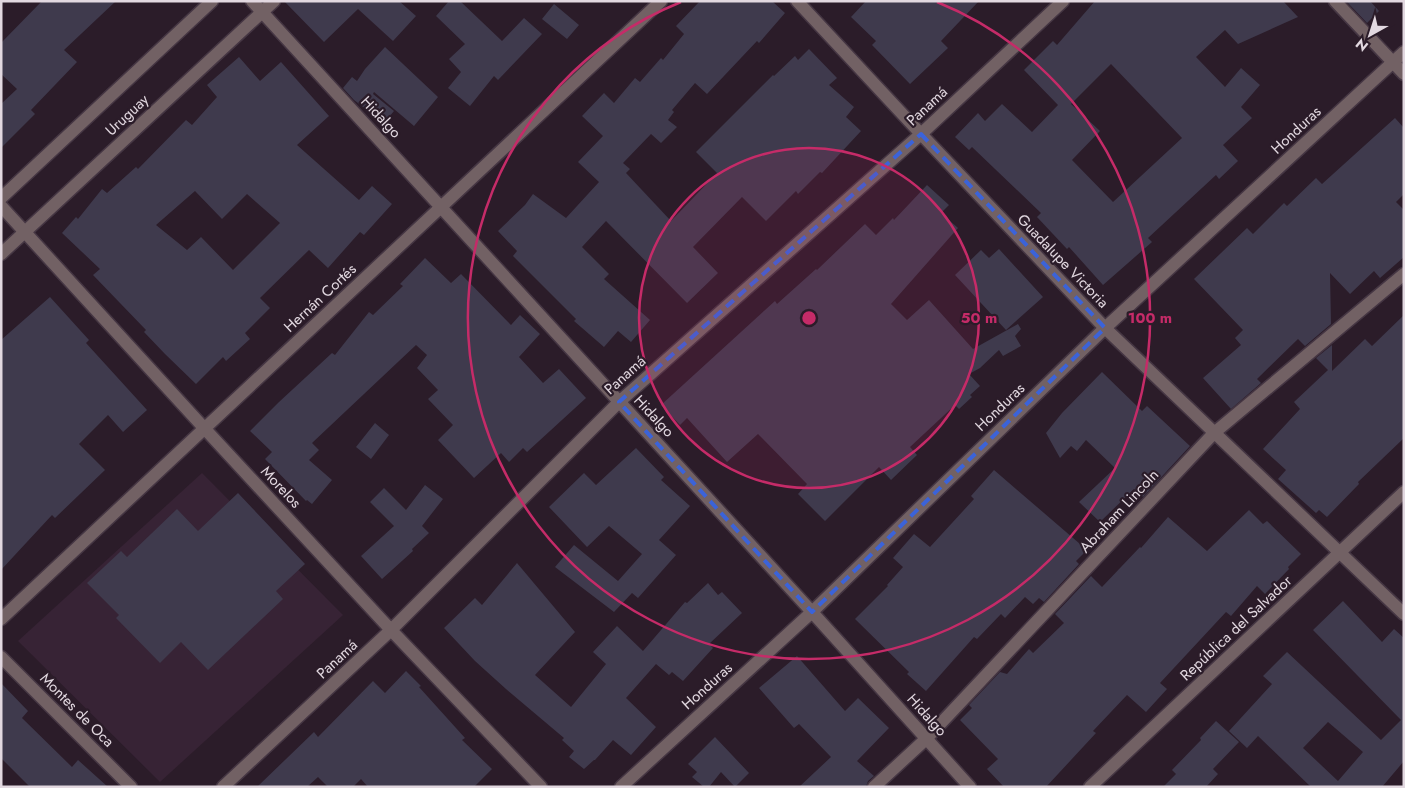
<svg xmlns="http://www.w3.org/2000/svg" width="1405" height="788" viewBox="0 0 1405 788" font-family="Jost,sans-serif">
<rect width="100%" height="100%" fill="#2b1c29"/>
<!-- built -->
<path fill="#372335" d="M202 473 343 615 160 782 18 641Z"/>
<!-- building -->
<path fill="#3f3a4d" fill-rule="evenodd" d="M42 1H116L64 50 77 62 31 110 35 114 1 148V104L17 89 1 74V43Z
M284 1H399L416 16 393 41 358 9 324 42Z
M449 1H460L502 41 524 18 542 34 498 80 494 76 470 106 448 88 461 72 449 59 465 44 436 16Z
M700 1H772L785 13 759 43 757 41 707 94 695 83 672 110 674 112 668 120 677 127 661 143 651 134 623 163 630 169 626 173 671 221 717 173 696 152 773 75 774 76 795 56 798 60 809 49 837 78 829 85 854 107 846 117 861 131 822 173 820 172 798 194 796 191 766 221 742 197 693 247 718 273 687 303 606 221 582 247 609 274 604 279 650 320 631 342 618 331 604 347 574 321 576 319 513 256 517 251 498 231 525 205 533 194 566 218 599 182 578 162 603 136 582 116 604 93 614 103 635 78 640 82 661 58 663 60 684 34 676 26Z
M866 1H979L941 41 948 48 910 84 872 45 876 41 851 17Z
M1095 1H1283L1298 17 1238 44 1225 30 1196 57 1225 87 1241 68 1260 85 1241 107 1252 118 1223 145 1238 161 1219 179 1216 175 1148 238 1152 242 1103 285 1069 247 1067 249 1037 217 1041 213 972 147 969 150 955 137 978 113 985 121 1002 104 1032 132 1058 105 1024 70 1053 41 1057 45ZM1111 64 1182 138 1113 202 1072 160 1100 131 1071 104Z
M1346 1H1370L1379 11 1367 23Z
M554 4 579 25 567 39 542 19Z
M385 47 438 97 414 126 374 92 373 94 394 111 384 123 354 100 343 88 352 77 357 81 365 69Z
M239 57 260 81 281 62 329 116 297 145 359 200 372 186 392 204 364 235 360 232 328 268 309 250 260 298 270 308 245 333 250 339 226 361 223 357 196 384 165 354 144 332 146 330 93 275 100 269 62 233 76 217 78 219 102 189 107 193 136 167 138 169 186 120 192 125 217 97 207 85ZM195 191 222 219 247 194 280 223 233 270 201 237 187 250 156 225Z
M1395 118 1404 128V194L1396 202 1404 210V257L1380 278 1374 271 1350 294 1330 273 1331 324 1305 346 1298 339 1257 379 1261 383 1231 409 1203 378 1241 345 1235 338 1243 330 1194 279 1247 228 1253 234 1284 203 1287 206 1316 178 1322 184Z
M927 185 949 205 941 213 958 228 891 304 907 320 929 300 973 349 1018 324 1021 329 1015 336 1021 346 1003 356 999 350 980 368 969 374 980 386 970 395 972 397 959 409 955 405 910 447 917 455 891 480 879 467 825 521 798 494 807 484 758 434 727 462 687 418 680 425 661 405 775 301 777 304 816 269 817 270 865 224 876 235 893 218 894 220Z
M999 249 1043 297 1006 330 955 275 981 250 989 258Z
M425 258 451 283 461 274 511 325 520 315 540 334 519 357 543 383 559 369 586 398 527 452 523 448 509 462 501 453 474 478 438 440 453 425 428 399 438 390 417 368 427 355 416 345 312 443 319 450 309 460 332 480 312 504 307 500 306 501 265 459 272 452 250 431 279 402 332 353 335 355 369 312 373 315 403 286 400 284Z
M50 297 89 340 86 343 147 410 123 432 108 415 79 444 105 470 55 518 52 515 1 570V340Z
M1404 315V438L1358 482 1359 484 1327 517 1319 510 1316 513 1278 479 1286 470 1263 449 1300 409 1294 402 1328 370 1316 358 1332 345V371L1365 339 1372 346Z
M1102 372 1142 411 1147 406 1190 446 1143 497 1134 489 1100 522 1079 502 1115 468 1086 440 1077 451 1071 446 1060 458 1046 433 1062 413Z
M375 423 389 435 371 459 356 447Z
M636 448 664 477 661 480 690 506 659 540 676 555 638 598 632 593 614 612 555 567 574 545 618 581 642 554 609 526 587 547 549 507 584 473 596 485Z
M994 470 1087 550 1076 561 1079 564 1044 602 1039 598 1033 604 1025 597 1005 618 1001 614 977 639 974 637 926 691 907 674 909 672 855 619 888 586 887 585 903 567 893 558 914 534 930 547 974 499 971 496Z
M425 485 443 499 422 526 429 533 412 549 413 551 382 579 361 556 394 526 370 502 384 488 406 510Z
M238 493 305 564 276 591 283 599 208 670 181 642 160 663 116 618 119 615 87 583 121 551 127 557 177 509 198 531Z
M1249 510 1263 524 1267 521 1301 554 1288 567 1289 569 1265 594 1257 586 1231 616 1226 612 1160 683 1167 689 1146 712 1127 695 1093 731 1096 733 1046 787H1004L987 769 998 759 960 720 972 708 969 705 1000 672 1007 674 1029 649 1033 653 1064 623 1055 614 1091 576 1102 587 1140 547 1141 548 1168 517 1207 551Z
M517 563 575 632 535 675 571 707 606 664 593 652 617 626 643 651 685 602 687 603 708 583 718 595 722 592 742 613 709 644 713 648 683 681 672 672 669 675 656 664 626 698 656 727 631 755 613 740 595 760H594L584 769 569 757 574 751 562 740 564 738 506 689 475 661 444 628 475 598 482 605Z
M1343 601 1382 642 1394 629 1404 638V761L1382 787H1311L1258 736 1247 748 1229 731 1272 684 1263 676 1287 652 1381 740 1401 720 1313 630ZM1328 722 1363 752 1338 781 1303 748Z
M797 656 845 711 858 698 889 728 857 761 874 776 868 781 866 787H799L831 757 799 724 794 728 759 688Z
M406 671 421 686 419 687 465 738 462 740 492 769 474 787H368L361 779 353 787H328L318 777 307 787H257L314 732 318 737 373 681 385 693Z
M1 683 28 711 22 718 72 767 78 760 108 787H30L1 758Z
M1216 721 1239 742 1213 769 1218 774 1206 787H1163L1176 774 1172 770 1201 740 1200 738Z
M715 737 749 773 735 787 721 772 709 787H704L692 777 697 772 688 764Z"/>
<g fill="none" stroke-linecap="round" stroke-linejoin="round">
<defs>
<path id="minor" d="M252 1 812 612 970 787
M797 1 921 134 1105 328 1404 614
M1335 1 1404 74
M1 198 212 1
M1 206 205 429 391 630 541 787
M1 254 274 1
M1 619 661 1
M1 657 131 787
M223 787 391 630 619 402 921 134 1063 1
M621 787 812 612 1105 328 1404 52
M874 787 926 739 1214 433 1404 274
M1090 787 1404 492"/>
</defs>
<!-- minor casing -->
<use href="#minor" stroke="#453643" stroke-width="15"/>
<!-- minor -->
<use href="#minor" stroke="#726164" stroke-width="12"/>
</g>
<!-- marked area -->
<path fill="none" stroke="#3b63d9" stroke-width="4" stroke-dasharray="10 6" stroke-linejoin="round" d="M921 134 1105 328 812 612 619 402Z"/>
<!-- distance rings -->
<circle cx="809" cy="318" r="170" fill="#c52b68" fill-opacity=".12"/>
<g fill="none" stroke="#c52b68" stroke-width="2.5">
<circle cx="809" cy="318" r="170"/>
<path d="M937 2A341 341 0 1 1 681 2"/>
</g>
<g text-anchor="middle" stroke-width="4.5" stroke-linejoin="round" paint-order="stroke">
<!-- street labels -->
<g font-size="15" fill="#e2d8e0" stroke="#2b1c29">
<text transform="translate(927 106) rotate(-43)" y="5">Panamá</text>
<text transform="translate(127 115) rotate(-43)" y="5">Uruguay</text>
<text transform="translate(381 117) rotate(47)" y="5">Hidalgo</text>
<text transform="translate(1296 130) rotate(-43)" y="5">Honduras</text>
<text transform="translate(1063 261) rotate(46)" y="5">Guadalupe Victoria</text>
<text transform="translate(320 298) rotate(-43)" y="5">Hernán Cortés</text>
<text transform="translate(625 375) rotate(-42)" y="5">Panamá</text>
<text transform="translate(1000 407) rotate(-44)" y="5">Honduras</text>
<text transform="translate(654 416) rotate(47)" y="5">Hidalgo</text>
<text transform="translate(281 487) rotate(47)" y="5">Morelos</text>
<text transform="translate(1119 511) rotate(-47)" y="5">Abraham Lincoln</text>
<text transform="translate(1236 628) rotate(-43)" y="5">República del Salvador</text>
<text transform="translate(337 659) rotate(-43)" y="5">Panamá</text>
<text transform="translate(707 686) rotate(-42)" y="5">Honduras</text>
<text transform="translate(77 710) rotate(45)" y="5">Montes de Oca</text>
<text transform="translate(927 715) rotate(48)" y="5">Hidalgo</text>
</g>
</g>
<circle cx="809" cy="318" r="8" fill="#c52b68" stroke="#2b1c29" stroke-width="2.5"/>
<g font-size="15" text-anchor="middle" font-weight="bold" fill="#c52b68" stroke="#2b1c29" stroke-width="4.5" stroke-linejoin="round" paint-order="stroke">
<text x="979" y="323">50 m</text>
<text x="1150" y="323">100 m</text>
</g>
<!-- border -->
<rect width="1405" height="788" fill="none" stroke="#e2d8e0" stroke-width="5"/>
<!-- north arrow -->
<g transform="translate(1370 35) rotate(219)" stroke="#2b1c29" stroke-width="4" paint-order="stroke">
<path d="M0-4L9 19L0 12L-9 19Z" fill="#e2d8e0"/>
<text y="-8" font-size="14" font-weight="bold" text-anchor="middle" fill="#e2d8e0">N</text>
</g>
</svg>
